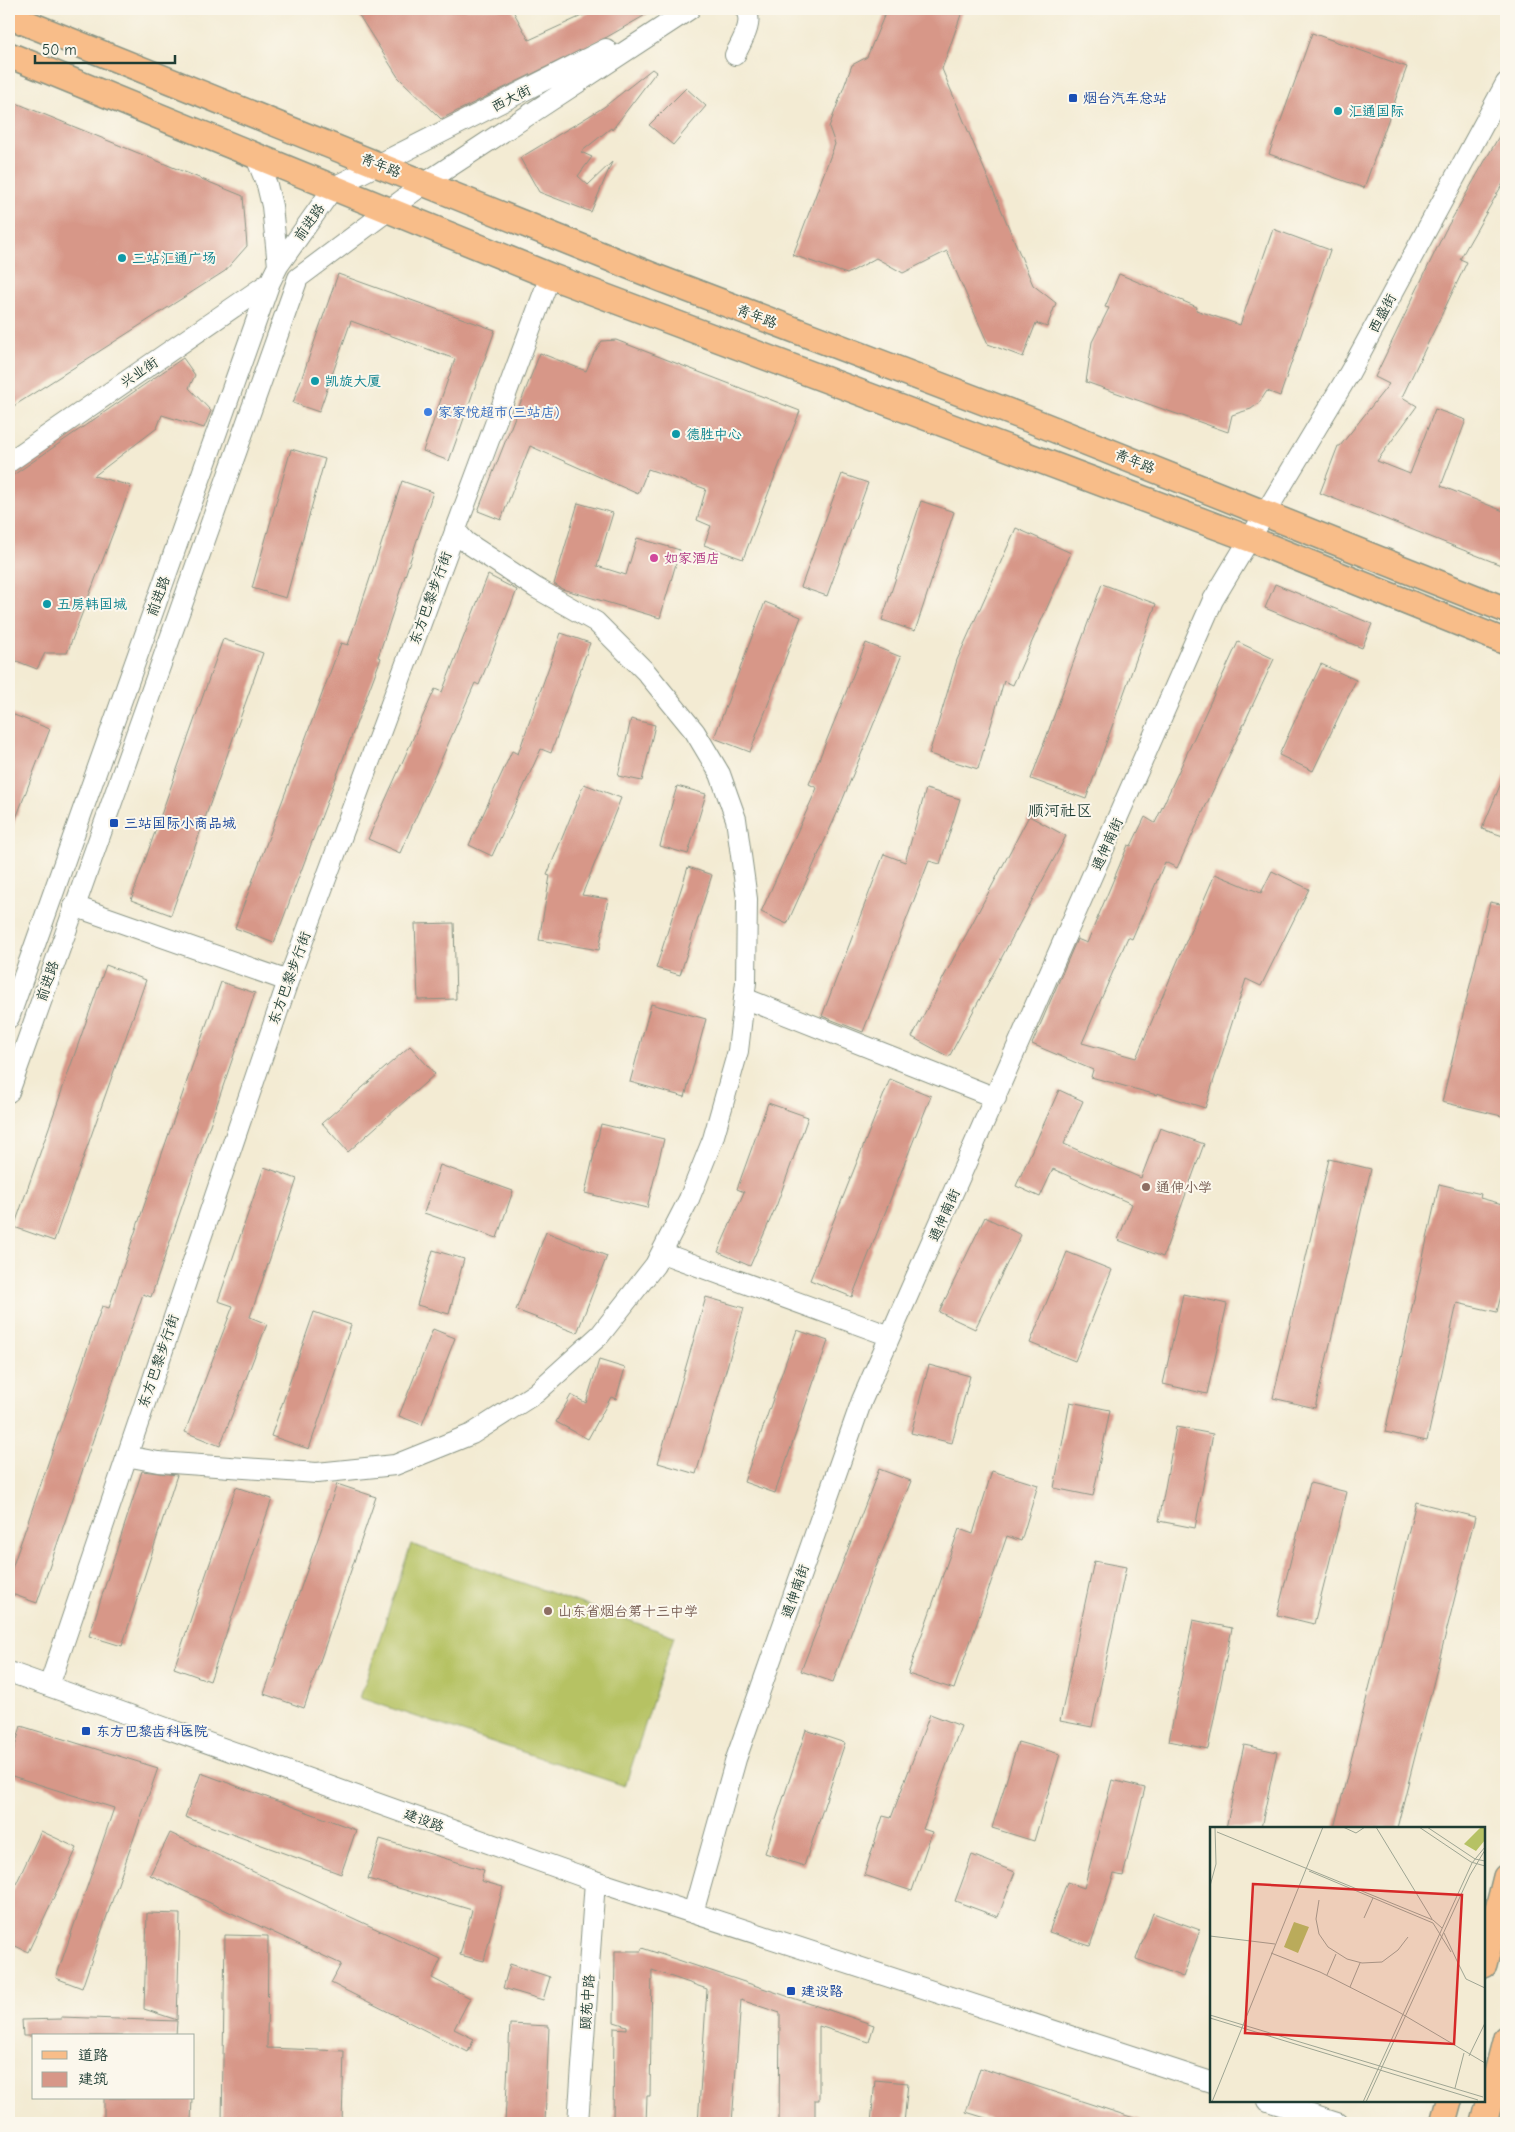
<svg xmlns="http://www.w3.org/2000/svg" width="1515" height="2132" viewBox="0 0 1515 2132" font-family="'Comic Neue','LXGW WenKai TC',sans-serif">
<rect width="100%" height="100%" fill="#fbf7ec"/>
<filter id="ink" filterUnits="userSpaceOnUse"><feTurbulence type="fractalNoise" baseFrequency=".02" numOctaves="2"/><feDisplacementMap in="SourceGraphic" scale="10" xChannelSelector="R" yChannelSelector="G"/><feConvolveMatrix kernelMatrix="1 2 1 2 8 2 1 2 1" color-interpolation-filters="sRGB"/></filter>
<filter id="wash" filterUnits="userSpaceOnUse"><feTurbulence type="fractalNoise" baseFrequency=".0096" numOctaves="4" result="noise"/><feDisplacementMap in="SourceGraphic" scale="20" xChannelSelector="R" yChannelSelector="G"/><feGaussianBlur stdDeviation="1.12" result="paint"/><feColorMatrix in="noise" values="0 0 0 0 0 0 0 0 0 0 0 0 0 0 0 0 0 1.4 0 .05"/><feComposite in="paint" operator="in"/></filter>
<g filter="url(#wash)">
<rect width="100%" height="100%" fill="#f3ebd3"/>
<!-- pitch -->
<path fill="#b6c264" stroke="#6a804c" d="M411 1544 674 1636 625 1786 360 1698Z"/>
<g id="blocks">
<!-- building -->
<path fill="#d79788" d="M355 9H512L529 40 597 9H656L607 37 441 119 398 77Z
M887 9H963L942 69 1033 285 1056 303 1047 327 1036 323 1023 357 988 344 947 251 903 273 876 258 847 274 793 255 835 144 829 127 852 65 867 57Z
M1312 33 1407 67 1364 188 1269 154Z
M652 69 656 72 612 130 611 128 581 152 592 157 578 176 588 185 612 162 591 212 539 192 520 158 604 107Z
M686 88 706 106 673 145 649 125Z
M9 100 243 196 247 246 225 271 9 409Z
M1506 124V178L1460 259 1467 262 1402 397 1417 406 1377 461 1410 474 1435 409 1466 420 1441 486 1506 512V567L1320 493 1338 446H1340L1389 384 1375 377 1445 231Z
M1273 229 1330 250 1280 396 1267 391 1259 403 1251 409 1232 415 1228 432 1086 382 1092 342 1109 308 1105 307 1119 274 1197 307 1196 310 1240 325Z
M338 274 495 330 449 461 423 451 455 359 351 321 319 412 293 403Z
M616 340 800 411 743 559 704 545 711 526 697 520 706 489 648 469 638 494 530 446 501 520 478 511 540 353 586 371 594 353 602 341Z
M183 358 195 375 189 388 211 411 204 428 162 415 157 428 94 476 131 486 67 653H45L37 669 9 658V478Z
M291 449 325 459 286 598 252 588Z
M842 474 868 483 827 596 801 587Z
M402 481 433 492 378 657 381 658 274 943 235 928 341 643 348 645Z
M921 501 954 512 915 631 882 620Z
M578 503 613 513 597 566 626 575 637 538 680 550 660 618 562 589 554 584Z
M1016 528 1071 553 1013 685 1004 681 978 769 929 754 957 660Z
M488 575 517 590 479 685 475 683 400 853 368 839 435 689 442 692Z
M1102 584 1156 604 1086 799 1031 779Z
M1275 584 1372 624 1362 648 1265 608Z
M765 602 801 617 750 752 714 738Z
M561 633 590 643 551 753 541 749 492 856 469 845 512 751 518 754Z
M223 639 263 653 171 915 131 900Z
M1238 642 1274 659 1177 868 1165 862 1132 939 1128 937 1082 1043 1136 1058 1215 874 1261 893 1272 871 1309 889 1261 986 1246 979 1205 1108 1157 1093V1095L1091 1077 1093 1070 1032 1044 1077 939 1087 943 1128 845 1131 846 1145 817 1155 823Z
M866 643 901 657 838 811 787 924 761 912 817 788 809 784Z
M1321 664 1356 680 1313 771 1279 755Z
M9 713 50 729 10 834H9Z
M631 719 655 725 642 781 618 776Z
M1506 771V837L1482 829Z
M584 784 621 798 582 895 608 899 599 950 539 940 550 876 547 875Z
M677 786 706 794 688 854 660 846Z
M926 789 960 799 940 864 929 861 863 1032 822 1016 884 854 905 862Z
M1029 816 1066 836 949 1057 912 1037Z
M688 867 712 875 680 975 656 968Z
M1490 902 1506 905V1117L1442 1102Z
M454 923 456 999 418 1000 415 924Z
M106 965 146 980 54 1241 14 1227Z
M221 982 255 993 151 1297 143 1294 37 1603 9 1593V1577L102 1306 109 1308Z
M651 1004 706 1019 685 1097 630 1082Z
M410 1046 435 1074 348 1152 322 1123Z
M890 1079 931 1096 852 1297 810 1280Z
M1059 1090 1083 1101 1064 1144 1141 1178 1160 1128 1204 1144 1163 1257 1118 1240 1132 1204 1053 1169 1040 1197 1016 1186Z
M768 1103 808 1117 777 1204 750 1266 718 1252 744 1192 737 1189Z
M601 1124 664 1139 647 1208 585 1193Z
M1329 1159 1371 1169 1315 1408 1273 1398Z
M440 1165 513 1191 497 1238 424 1213Z
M264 1167 297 1179 250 1317 267 1324 220 1446 185 1432 233 1306 218 1301Z
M1439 1184 1481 1194 1480 1198 1506 1205V1274L1497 1312 1457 1303 1427 1441 1385 1432Z
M985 1217 1021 1235 975 1329 939 1312Z
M546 1232 607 1256 577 1333 516 1310Z
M433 1250 464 1259 449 1314 417 1305Z
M1067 1252 1112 1270 1075 1361 1030 1343Z
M1183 1294 1227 1304 1207 1394 1163 1384Z
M706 1297 744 1308 696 1474 658 1463Z
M314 1312 351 1325 309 1449 271 1436Z
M433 1329 455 1338 422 1425 399 1416Z
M797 1330 828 1341 775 1493 744 1482Z
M599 1360 625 1368 616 1399 611 1397 588 1439 556 1422 571 1395 586 1403Z
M929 1365 970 1376 952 1443 911 1433Z
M1070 1402 1110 1410 1093 1496 1054 1488Z
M1176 1427 1213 1434 1195 1528 1159 1521Z
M879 1469 911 1481 871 1579 833 1682 801 1671Z
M142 1471 177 1475 122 1646 89 1636Z
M992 1471 1038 1485 1021 1541 1007 1536 954 1689 908 1674 959 1529 973 1534Z
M1310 1483 1347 1492 1314 1624 1277 1615Z
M337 1484 376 1497 304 1708 264 1694Z
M236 1487 272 1499 210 1681 174 1668Z
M1416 1502 1475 1517 1397 1828H1334Z
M1094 1561 1126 1567 1092 1727 1060 1721Z
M1193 1620 1232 1628 1208 1749 1169 1741Z
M930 1714 961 1726 923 1829 932 1832 912 1891 864 1875 883 1816 891 1818Z
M21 1726 158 1768 82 1988 56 1978 114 1808 9 1775V1766Z
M806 1730 845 1743 804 1866 765 1853Z
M1018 1742 1060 1754 1034 1841 992 1828Z
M1244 1745 1277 1752 1261 1828H1226Z
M201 1773 356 1830 341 1874 185 1817Z
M1112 1780 1145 1788 1123 1876 1114 1874 1090 1946 1049 1932 1067 1882 1084 1888Z
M41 1831 77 1848 28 1952 9 1943V1899Z
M170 1833 441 1959 432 1978 470 1998 454 2029 474 2039 468 2052 331 1983 341 1964 150 1875Z
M380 1839 484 1870 481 1881 503 1887 484 1961 460 1955 472 1910 368 1879Z
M972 1855 1015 1872 998 1917 955 1901Z
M147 1913 180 1914 177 2020 144 2009Z
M1153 1913 1200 1930 1183 1977 1136 1959Z
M225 1935 268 1936 267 2048 344 2051 342 2123H222Z
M642 1948 874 2025 869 2042 819 2026V2100H815V2123H779L780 2013 741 2000 732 2123H698L707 1989 652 1970 650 2096H647L646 2123H613L614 2028 627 2029V2026L614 2022 615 1951H641Z
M510 1964 550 1977 543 2000 503 1988Z
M61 2017 177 2021 176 2036H23L22 2020 61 2019Z
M510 2024 549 2026 545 2123H505Z
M980 2068 1140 2120 1139 2123H1002L966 2112Z
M875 2080 908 2083 904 2123H871Z
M104 2098H192L191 2123 104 2122Z"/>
</g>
</g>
<g filter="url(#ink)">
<use href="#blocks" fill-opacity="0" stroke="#899484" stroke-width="1"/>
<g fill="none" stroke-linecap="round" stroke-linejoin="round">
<defs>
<path id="minor" d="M735 55C741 42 755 22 745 9
M255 155 267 185 272 206 278 266
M9 462 270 282
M74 906 288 981
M744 998 996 1098
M9 1018 270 282 278 266 334 187 606 49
M9 1092 298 278 425 183 690 9
M662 1253 890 1336
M126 1456 158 1462 317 1473 395 1465 472 1434 536 1393 600 1335 655 1265 689 1199 713 1139 738 1051 746 982 747 899 736 819 720 774 695 732 646 672 596 622 536 588 466 542 455 530
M9 1672 595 1881 1211 2082
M49 1686 288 981 550 276
M693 1913 736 1759 862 1400 1213 600 1350 372 1506 83
M1268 2101 1337 2123
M578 2123 595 1881"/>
<path id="major" d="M9 16 661 279 1023 417 1506 610
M9 55 550 276 1250 539 1506 642
M1484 1965 1506 1877
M1443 2123 1449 2101
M1484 2123 1506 2038"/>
</defs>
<!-- minor casing -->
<use href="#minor" stroke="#899484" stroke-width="22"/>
<!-- major casing -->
<use href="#major" stroke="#899484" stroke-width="28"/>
<!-- minor -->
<use href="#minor" stroke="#fff" stroke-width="20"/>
<!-- major -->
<use href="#major" stroke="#f8bd89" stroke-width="25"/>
</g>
</g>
<!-- markers -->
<g fill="#1a4fb4" stroke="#fbf7ec" stroke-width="2">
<rect x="1068" y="93" width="10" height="10" rx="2.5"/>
<rect x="109" y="818" width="10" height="10" rx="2.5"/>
<rect x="81" y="1726" width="10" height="10" rx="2.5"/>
<rect x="786" y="1986" width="10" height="10" rx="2.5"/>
</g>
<g fill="#0f9aa8" stroke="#fbf7ec" stroke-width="2">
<circle cx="1338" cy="111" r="5"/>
<circle cx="122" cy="258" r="5"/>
<circle cx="315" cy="381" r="5"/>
<circle cx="676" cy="434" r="5"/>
<circle cx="47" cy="604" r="5"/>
</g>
<circle fill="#3f7fe0" stroke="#fbf7ec" stroke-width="2" cx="428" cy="412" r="5"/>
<circle fill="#d1479c" stroke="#fbf7ec" stroke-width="2" cx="654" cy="558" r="5"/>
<g fill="#8d6e63" stroke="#fbf7ec" stroke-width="2">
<circle cx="1146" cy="1187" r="5"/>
<circle cx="548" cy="1611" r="5"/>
</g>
<g text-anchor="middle" stroke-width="4" stroke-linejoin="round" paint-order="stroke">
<!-- street labels -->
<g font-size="14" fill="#1f3d34" stroke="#fbf7ec">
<text transform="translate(511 98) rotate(-27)" y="5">西大街</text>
<text transform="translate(381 165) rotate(22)" y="5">青年路</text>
<text transform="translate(309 222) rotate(-55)" y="5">前进路</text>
<text transform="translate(1382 313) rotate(-62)" y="5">西盛街</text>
<text transform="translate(757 316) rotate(21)" y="5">青年路</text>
<text transform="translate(139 372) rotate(-34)" y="5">兴业街</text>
<text transform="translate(1135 461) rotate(22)" y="5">青年路</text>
<text transform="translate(158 596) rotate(-70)" y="5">前进路</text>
<text transform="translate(430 598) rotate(-70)" y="5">东方巴黎步行街</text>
<text transform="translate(1107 844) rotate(-66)" y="5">通伸南街</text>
<text transform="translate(289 978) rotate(-70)" y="5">东方巴黎步行街</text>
<text transform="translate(47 981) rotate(-71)" y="5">前进路</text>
<text transform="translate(944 1215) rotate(-66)" y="5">通伸南街</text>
<text transform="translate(158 1361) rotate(-71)" y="5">东方巴黎步行街</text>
<text transform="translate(795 1591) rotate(-71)" y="5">通伸南街</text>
<text transform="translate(424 1820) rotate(20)" y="5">建设路</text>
<text transform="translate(587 2002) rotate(-86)" y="5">颐苑中路</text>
</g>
<!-- transit labels -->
<g font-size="14" fill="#164399" stroke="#fbf7ec" text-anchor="start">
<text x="1083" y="103">烟台汽车总站</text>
<text x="124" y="828">三站国际小商品城</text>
<text x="96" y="1736">东方巴黎齿科医院</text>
<text x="801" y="1996">建设路</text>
</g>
<!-- culture labels -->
<g font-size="14" fill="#0d838f" stroke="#fbf7ec" text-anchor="start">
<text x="1348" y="116">汇通国际</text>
<text x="132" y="263">三站汇通广场</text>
<text x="325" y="386">凯旋大厦</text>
<text x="686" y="439">德胜中心</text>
<text x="57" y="609">五房韩国城</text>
</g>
<!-- shop labels -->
<g font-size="14" fill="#366cbe" stroke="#fbf7ec" text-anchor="start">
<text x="438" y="417">家家悦超市(三站店)</text>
</g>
<!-- hotel labels -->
<g font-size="14" fill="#b23c85" stroke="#fbf7ec" text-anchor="start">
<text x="664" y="563">如家酒店</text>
</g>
<!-- education labels -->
<g font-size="14" fill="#785e54" stroke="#fbf7ec" text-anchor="start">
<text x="1156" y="1192">通伸小学</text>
<text x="558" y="1616">山东省烟台第十三中学</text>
</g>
<!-- quarter labels -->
<g font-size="16" fill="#1f3d34" stroke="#fbf7ec">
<text x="1060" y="816">顺河社区</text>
</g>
</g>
<!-- overview -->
<g transform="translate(1210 1827)">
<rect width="275" height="275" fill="#f3ebd3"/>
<path d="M271 0H275V13L266 24 254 17Z" fill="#b6c264"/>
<path d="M84 95 99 100 88 126 74 120Z" fill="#b6c264"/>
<path fill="none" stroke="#9ea593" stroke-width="1" d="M133 0 146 6 155 0M166 0 222 92M209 0 261 35 275 39M217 0 265 32 275 34M7 5 223 93 232 101M99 44 223 96 241 125M0 59 6 37 5 0M109 73 106 92 109 107 118 120 137 132 152 136 172 135 188 123 198 110M154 91 163 71M234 106 248 136M0 109 65 117M61 126 110 145 187 184 275 236M248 136 256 152 275 161M117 148 126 127M140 160 150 136M0 188 273 270M0 191 268 273M259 229 275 196M245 261 254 226M2 275 113 0M153 275 262 36 275 20M156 275 260 48 275 23"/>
<path fill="#d62828" fill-opacity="0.15" stroke="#d62828" stroke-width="2.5" d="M43 57 252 68 244 217 35 206Z"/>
<rect width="275" height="275" fill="none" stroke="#1f3d34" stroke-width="2.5"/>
</g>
<!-- margin -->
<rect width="1515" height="2132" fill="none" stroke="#fbf7ec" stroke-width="30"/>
<!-- legend -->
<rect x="32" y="2034" width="162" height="65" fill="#fbf7ec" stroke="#a3ada2"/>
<rect x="42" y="2051" width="25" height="8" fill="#f8bd89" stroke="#a3ada2"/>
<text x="78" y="2060" font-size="15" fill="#1f3d34">道路</text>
<rect x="42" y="2072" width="25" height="15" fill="#d79788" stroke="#a3ada2"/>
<text x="78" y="2084" font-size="15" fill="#1f3d34">建筑</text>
<!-- scale -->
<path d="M35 55v8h140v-8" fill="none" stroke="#1f3d34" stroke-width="2.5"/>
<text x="42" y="55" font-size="15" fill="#1f3d34" stroke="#fbf7ec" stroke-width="4" paint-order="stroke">50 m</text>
</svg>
